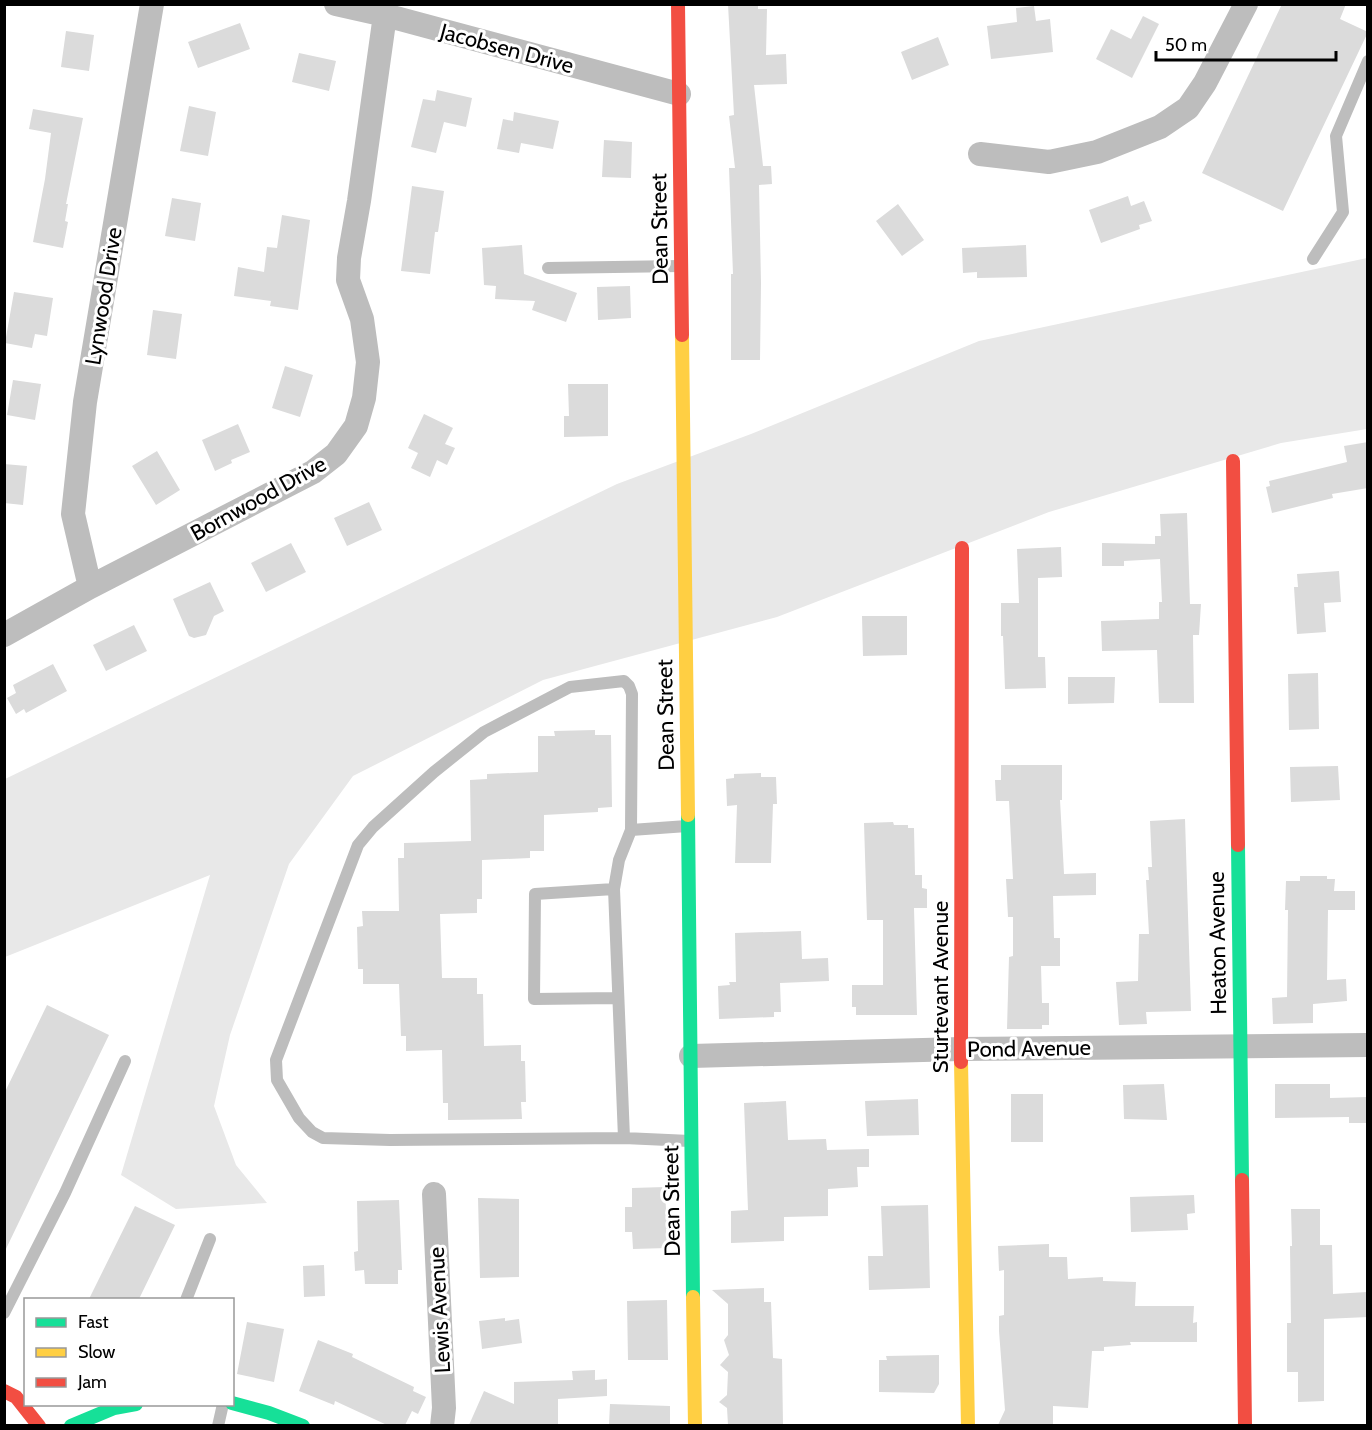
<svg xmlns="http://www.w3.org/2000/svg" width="1372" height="1430" viewBox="0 0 1372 1430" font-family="Cabin,sans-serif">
<rect width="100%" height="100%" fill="#fff"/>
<!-- green -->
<path fill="#e8e8e8" d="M1367 258V429L1281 443 1049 512 777 617 543 680 353 776 289 864 230 1035 214 1106 236 1165 267 1203 176 1209 121 1175 210 875 5 957V779L617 484 751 434 979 341Z"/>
<!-- building -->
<path fill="#dbdbdb" d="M728 4H758V9H767L766 55 786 54 787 84 754 85 763 166H771L772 184 759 185 761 283 760 360H731V274H733L729 168H735L729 116 734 115Z
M1282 4H1346L1340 19 1368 32 1283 211 1202 173Z
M1034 6 1036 21 1050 19 1053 52 991 59 987 26 1017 22 1016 8Z
M1143 16 1159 24 1132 78 1096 59 1111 29 1131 39Z
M240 23 250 49 198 68 188 42Z
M66 31 94 35 89 71 61 67Z
M938 37 949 65 912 80 901 52Z
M299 53 336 61 329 91 292 82Z
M437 90 472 98 466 127 444 122 436 153 411 147 423 99 435 101Z
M189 106 216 112 208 156 180 151Z
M33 109 83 118 66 204H68L65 221 68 222 63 248 33 242 45 179 51 133 29 129Z
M514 112 559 121 553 149 521 143 519 153 497 149 503 119 513 121Z
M604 140 632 142 631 178 602 177Z
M412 186 444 191 438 232H435L430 274 401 271Z
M1128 196 1131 206 1144 201 1152 221 1139 225 1140 229 1101 243 1089 210Z
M172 198 201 203 195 241 165 236Z
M898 204 924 240 902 256 876 221Z
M282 215 310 220 298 310 270 306 271 301 234 296 238 267 264 272 267 247 277 248Z
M522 245 524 274 577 293 566 322 532 310 535 301 495 299 496 286 484 285 482 248Z
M1026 245 1027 277 977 278V272L963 273 962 248Z
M630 286 631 318 598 320 597 287Z
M14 292 53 298 47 336 35 334 32 348 5 343Z
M153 310 182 314 176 359 147 355Z
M285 366 313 375 300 417 272 408Z
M13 380 41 384 35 420 7 415Z
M568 384H608V436L564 437V416H569Z
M424 414 453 428 445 444 455 448 447 465 437 460 430 477 411 468 418 453 408 448Z
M238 424 250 452 231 460 232 463 215 471 202 440Z
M1368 442V488L1332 494 1333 498 1272 513 1266 487 1270 486 1269 481 1347 462 1344 446Z
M157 451 180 490 156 505 132 466Z
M4 464 27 466 23 505 4 503Z
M369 502 382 530 347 546 334 518Z
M1187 513 1190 604H1201L1199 635H1193L1194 703H1159L1157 650 1102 651 1101 621 1159 619V602H1162L1160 559 1124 561V566H1102V543L1155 544V536H1161L1160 514Z
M291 543 306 572 266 592 251 563Z
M1061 547 1062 577 1038 578V657H1045L1046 688 1005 689 1003 636H1001V603H1019L1017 549Z
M1339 571 1341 602 1324 603 1326 632 1297 634 1294 587H1298L1297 574Z
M210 582 224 611 214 616 206 635 194 638 189 636 173 599Z
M862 616H907V655L863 656Z
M134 625 147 651 106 671 93 645Z
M53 664 67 691 26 713 24 709 16 714 7 698 16 693 13 685Z
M1318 673 1319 729 1289 730 1288 674Z
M1068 677H1115L1114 703 1068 704Z
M595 730V735H611L612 807 598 808V812L544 815V851H530V858L482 860V899H477V913L440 914 442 978H477V994H483L484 1046 521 1045V1061H525L526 1102H521L522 1119 448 1120V1103H443L442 1050 406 1051V1036H401L399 984H363V969H358L357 927 363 926 362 911H399L398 858H404V843L471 841 470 780 487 779V774L538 772V736H555L554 731Z
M1001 765H1062V800H1060L1064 874 1096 873V895L1053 896 1054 938H1060V966H1041L1042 1003H1049V1025H1042V1029H1007L1009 957 1013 956V917H1008L1006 879H1013L1009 801H996L995 780H1001Z
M1338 766 1340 800 1291 802 1290 767Z
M761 773V777H776L777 804H773L771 863H735L737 805 727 806 726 779 734 778V774Z
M1185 819 1191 1011 1146 1012 1147 1024 1119 1025 1116 982 1138 981 1139 934H1149L1146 880H1149L1148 867H1152L1150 821Z
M893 822 894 825H908V828H914L915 875H922V888L927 889V908H914L917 1015H856V1007H852V985H883V920H867L864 823Z
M1300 876H1327V879H1335L1334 891H1355V910H1328L1327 980 1346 979 1347 1001 1313 1004V1023L1273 1024 1272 998 1287 997 1288 910H1285L1286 881H1300Z
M801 931 802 959 828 958 829 981 780 983 781 1012H774V1017L719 1019 718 986 730 985 729 982H736L735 933Z
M47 1005 109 1035 4 1253V1094Z
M1164 1084 1167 1120 1124 1119 1123 1085Z
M1275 1084H1330V1098L1368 1097V1123H1349V1117L1275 1118Z
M1011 1094H1043V1142H1011Z
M918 1099 919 1135 867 1136 865 1101Z
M786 1101 788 1140 826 1139 827 1150 869 1149V1167H857L858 1187 828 1189V1216L784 1217V1241L731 1243V1211L748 1210 744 1103Z
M665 1187 666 1210 670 1209V1229H666L667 1248 633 1249 632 1232H625V1207H632V1188Z
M1194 1195 1195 1213 1187 1214 1188 1230 1131 1232 1130 1197Z
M478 1198 519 1199V1277L480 1278Z
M399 1200 402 1270H398V1284H365L364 1270 355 1271 354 1252 358 1251 357 1201Z
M928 1205 930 1288 869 1290 868 1256H883L881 1206Z
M135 1206 175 1225 139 1299H89Z
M1291 1209H1320V1245H1332L1333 1294 1367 1292 1368 1317 1324 1319V1401L1298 1402V1372H1287V1323H1291L1290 1246H1292Z
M1049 1244V1257H1067L1068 1279 1103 1277V1281L1136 1282 1135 1306H1194L1193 1323 1197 1322V1342H1130L1131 1345 1104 1347V1351H1092L1088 1408 1053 1406V1425H998L1005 1410 999 1331V1316L1004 1315V1270L999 1271 998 1246Z
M324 1265 325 1296 304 1297 303 1266Z
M764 1288V1302H771L773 1358 782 1359 783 1425H728L727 1408 719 1402 727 1395 728 1372 720 1365 729 1355 724 1340 728 1335V1304L712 1290Z
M667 1300 668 1360H628L627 1301Z
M505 1318V1321L519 1319 522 1343 482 1349 479 1321Z
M247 1322 284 1329 274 1382 237 1374Z
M318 1340 353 1354 352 1357 414 1387 413 1391 426 1397 418 1414 412 1411 405 1425H387L335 1401 334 1405 299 1391Z
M939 1355V1384L934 1393 879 1392V1360H887L886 1356Z
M595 1370V1380L607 1379V1396L558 1399V1424L562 1425H469L484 1391 514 1404V1382L573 1380 572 1371Z
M610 1404 670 1406V1425H609Z"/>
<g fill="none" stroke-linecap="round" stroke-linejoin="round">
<!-- lane -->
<path stroke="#bdbdbd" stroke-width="12" d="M1313 259 1343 212 1336 136 1368 61
M548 268 680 266
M631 830 619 860 614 889 624 1138 390 1140 323 1138 312 1132 299 1118 277 1080 276 1060 358 845 373 827 434 772 484 732 570 687 624 681 629 686 632 694 631 830 687 826
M614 889 535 894 534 999 618 998
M624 1138 690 1141
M186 1300 210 1239
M4 1313 65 1193 125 1061
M218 1426 223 1404"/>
<!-- street -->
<path stroke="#bdbdbd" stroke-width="24" d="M336 4 385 15 679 94
M980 154 1049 162 1097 152 1160 127 1188 108 1205 83 1246 4
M90 587 73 514 85 402 152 4
M4 635 90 587 313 472 336 454 356 426 364 398 368 362 362 319 348 280 349 258 359 201 385 15
M691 1056 961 1049 1368 1045
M434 1194 444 1408 442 1426"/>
<!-- fast -->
<path stroke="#16e098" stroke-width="14" d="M688 815 693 1297
M1238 845 1242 1180
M232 1403 269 1413 303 1426
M71 1426 114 1408 136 1404"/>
<!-- slow -->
<path stroke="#ffcf43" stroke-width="14" d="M682 335 688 815
M961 1062 968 1426
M693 1297 695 1426"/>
<!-- jam -->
<path stroke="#f24e42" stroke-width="14" d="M678 4 682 335
M1233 461 1238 845
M961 1062 962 548
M1242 1180 1245 1426
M4 1391 16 1397 39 1426"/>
</g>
<g text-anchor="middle" stroke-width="6" stroke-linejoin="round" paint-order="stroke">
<!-- street labels -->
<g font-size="22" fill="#000" stroke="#fff">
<text transform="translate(507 48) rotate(15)" y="8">Jacobsen Drive</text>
<text transform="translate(659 229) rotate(-91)" y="8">Dean Street</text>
<text transform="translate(103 296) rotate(-81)" y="8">Lynwood Drive</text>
<text transform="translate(258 498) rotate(-29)" y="8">Bornwood Drive</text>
<text transform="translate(665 715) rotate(-91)" y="8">Dean Street</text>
<text transform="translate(1217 943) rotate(-91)" y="8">Heaton Avenue</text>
<text transform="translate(940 987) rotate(-90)" y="8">Sturtevant Avenue</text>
<text transform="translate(1029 1048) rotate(-1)" y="8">Pond Avenue</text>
<text transform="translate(671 1201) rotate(-91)" y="8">Dean Street</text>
<text transform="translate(439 1310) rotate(-93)" y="8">Lewis Avenue</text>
</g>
</g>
<!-- border -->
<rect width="1372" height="1430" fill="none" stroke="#000000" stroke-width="12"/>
<!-- legend -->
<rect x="24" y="1298" width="210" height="108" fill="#ffffff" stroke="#999999" stroke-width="1.5"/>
<rect x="36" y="1318" width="30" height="9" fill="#16e098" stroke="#999999" stroke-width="1.5"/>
<text x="78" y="1328" font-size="18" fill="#000000">Fast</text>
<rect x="36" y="1348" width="30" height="9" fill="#ffcf43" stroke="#999999" stroke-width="1.5"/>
<text x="78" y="1358" font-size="18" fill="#000000">Slow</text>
<rect x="36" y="1378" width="30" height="9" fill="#f24e42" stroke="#999999" stroke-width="1.5"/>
<text x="78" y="1388" font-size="18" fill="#000000">Jam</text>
<!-- scale -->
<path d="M1156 51v9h180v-9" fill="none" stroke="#000000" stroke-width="3"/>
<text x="1165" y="51" font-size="18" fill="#000000" stroke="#ffffff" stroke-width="4.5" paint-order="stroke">50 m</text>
</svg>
